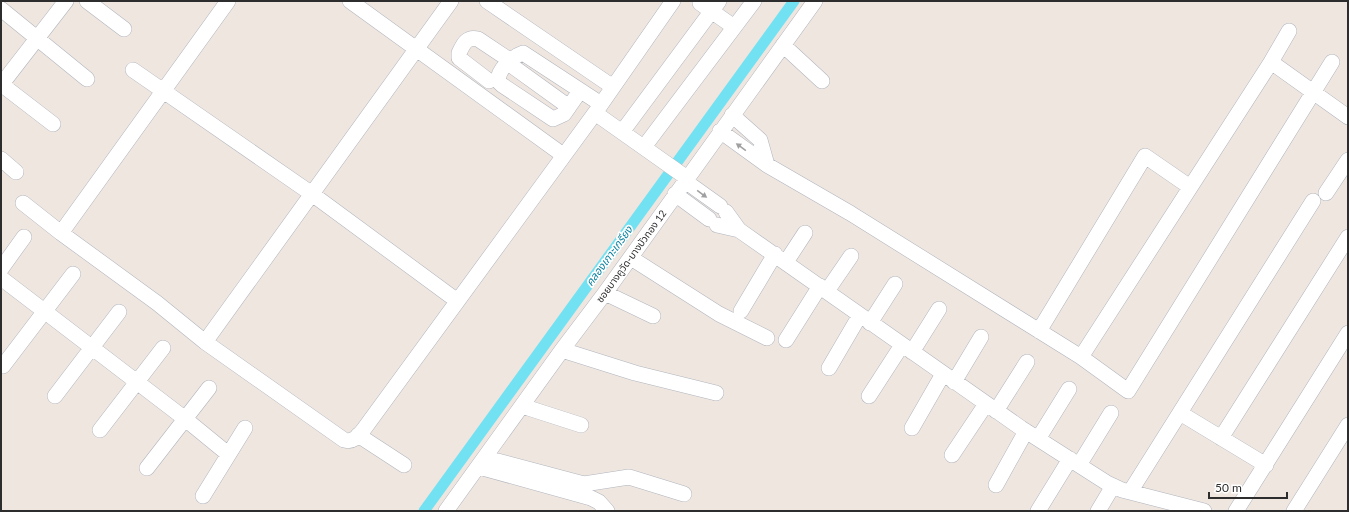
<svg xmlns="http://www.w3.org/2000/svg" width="1349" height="512" viewBox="0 0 1349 512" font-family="Lato,'Noto Sans Thai',sans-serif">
<rect width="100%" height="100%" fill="#efe6e0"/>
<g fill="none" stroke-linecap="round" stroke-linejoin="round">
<!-- canal -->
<path stroke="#72e2f2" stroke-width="11" d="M424 511 794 1"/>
<defs>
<path id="minor" d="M87 1 124 29
M350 1 563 155
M487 1 613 87
M700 3 734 27
M1 9 87 79
M783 45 822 81
M1271 62 1289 31
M508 63 569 107
M133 70 312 194 456 300
M489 81 459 58V53C463 45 466 36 478 39L511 61
M1 84 53 124
M1 85 66 1
M580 91 564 114 553 119 502 85 498 81C498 69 512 57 523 53L526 55 601 104
M595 113 687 178
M720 131 767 165 760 140 732 115
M622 132 719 1
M644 147 754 1
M1 159 16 172
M767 165 850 213 1081 357 1128 391 1332 62
M685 181 720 206
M1326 193 1348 160
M675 194 709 219
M23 203 61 233 157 303 205 342 344 440C353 443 358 436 364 429L595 113 673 1
M726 212 739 230 1021 428 1107 483 1122 490 1204 511
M717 225 739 230
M61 233 228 1
M631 258 719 314 767 338
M786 262 805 233
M1 269 24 237
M1 278 184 418 228 454
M827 291 851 256
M605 293 653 316
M741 311 775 254
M870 323 895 284
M1039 331 1145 156 1190 187
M786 340 820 286
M205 342 451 1
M562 350 635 373 716 393
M912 352 939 309
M1081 357 1271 62 1348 117
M3 366 73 274
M829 368 860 315
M954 382 981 337
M55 396 119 312
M869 396 902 345
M522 406 581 425
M996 411 1027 362
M1180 413 1266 465
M912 428 943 374
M100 430 163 348
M358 435 404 465
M1221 438 1348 237
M1038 439 1069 389
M952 455 986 404
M486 458 584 484 629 477 684 494
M1079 465 1111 413
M479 467 591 498 599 502 607 511
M147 468 209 388
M996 485 1026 431
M1130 492 1313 201
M203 496 245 428
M446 511 562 350 605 293 815 1
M1038 511 1070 459
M1098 511 1113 486
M1236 511 1348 333
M1294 511 1348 425"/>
</defs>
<!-- minor casing -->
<use href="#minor" stroke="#b0b5bd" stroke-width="16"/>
<!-- minor -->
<use href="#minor" stroke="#fff" stroke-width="15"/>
</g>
<!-- one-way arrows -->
<defs><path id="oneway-solid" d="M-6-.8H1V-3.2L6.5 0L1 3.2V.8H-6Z"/></defs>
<g fill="#a0a0a0">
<use href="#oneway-solid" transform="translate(741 147) rotate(-144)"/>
<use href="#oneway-solid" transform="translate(702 194) rotate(36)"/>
</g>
<g text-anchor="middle" stroke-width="3.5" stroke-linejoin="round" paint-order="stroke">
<!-- street labels -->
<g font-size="10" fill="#2d2d2d" stroke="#fff">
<text transform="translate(631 256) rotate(-54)" y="4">ซอยบางคูวัด-บางบัวทอง 12</text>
</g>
<!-- water labels -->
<g font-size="11" font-style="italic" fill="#0a809e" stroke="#fff">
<text transform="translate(609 256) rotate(-54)" y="4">คลองเกาะเกรียง</text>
</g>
</g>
<!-- border -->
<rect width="1349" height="512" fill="none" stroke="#2d2d2d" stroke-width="4"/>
<!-- scale -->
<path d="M1209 492v6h78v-6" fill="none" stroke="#2d2d2d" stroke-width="2"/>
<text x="1215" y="492" font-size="12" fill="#2d2d2d" stroke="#ffffff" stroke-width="3" paint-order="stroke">50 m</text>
</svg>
